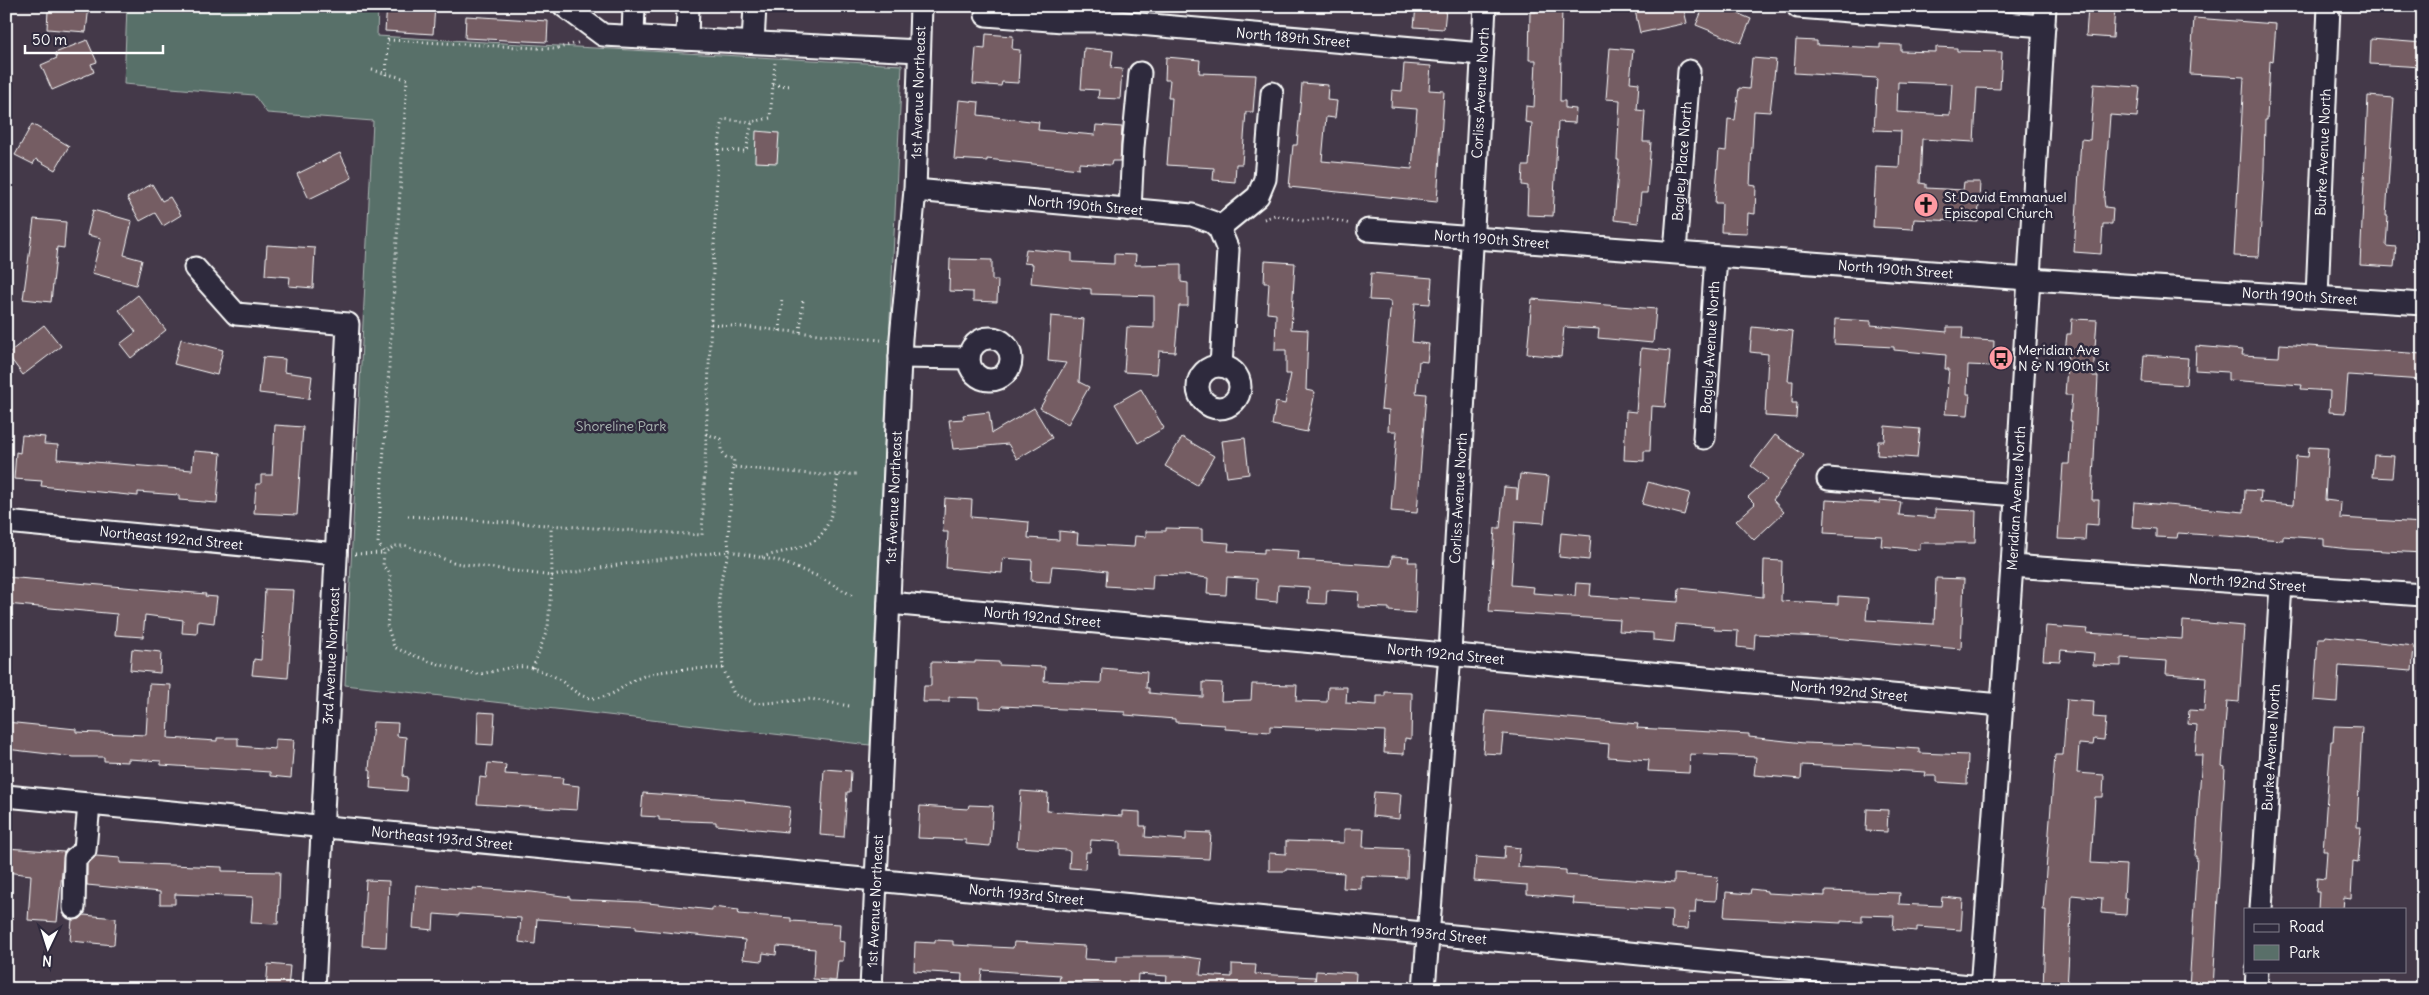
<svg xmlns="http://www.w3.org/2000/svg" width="2429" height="995" viewBox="0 0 2429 995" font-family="Delius,sans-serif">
<rect width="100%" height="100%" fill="#443949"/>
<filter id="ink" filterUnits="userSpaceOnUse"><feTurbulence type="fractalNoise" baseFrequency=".02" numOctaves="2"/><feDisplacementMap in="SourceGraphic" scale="10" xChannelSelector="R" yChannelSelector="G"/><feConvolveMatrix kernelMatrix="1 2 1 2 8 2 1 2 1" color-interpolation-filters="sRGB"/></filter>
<g filter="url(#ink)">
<!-- green -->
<path fill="#596f69" stroke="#acb7b4" d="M127 6H378L377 36 902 65 870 745 345 685 373 121 267 113 254 95 124 84Z"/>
<!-- building -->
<path fill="#745d64" stroke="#fff" fill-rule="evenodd" d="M54 6H89L86 32 47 29 48 10H54Z
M387 6H435L433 34 385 31Z
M1416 6H1440V8L1446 9 1444 29 1414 27Z
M1536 6H1562L1560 101H1565V108L1576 109 1575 123 1558 122 1553 216 1527 215 1528 186 1522 185 1523 166H1529L1532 123 1525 122 1526 106 1534 107 1536 60H1529L1530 12H1536Z
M1634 6H1683L1687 23 1640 33Z
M1704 6H1720L1751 19 1741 43 1696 25Z
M2088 6H2115L2113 38 2086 36Z
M466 16 548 21 547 42 465 38Z
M2194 18 2276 24 2273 62 2270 61 2267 120H2265L2264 170 2259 257 2234 256 2244 77 2190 74Z
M986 34 1013 36 1012 49 1020 50 1018 83 1002 82 1001 86 973 84 976 48 985 49Z
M2371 39 2423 43V67L2370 64Z
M87 40 97 62 91 64 94 72 52 90 41 65 57 58 55 53Z
M1796 40 1817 41V45L1880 48V44L1901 45V51L1936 52V47L1957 48V51L2002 52 2000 89 1977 88 1974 142 1922 139 1920 183 1926 184V188L1963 190 1964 182H1980L1978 222 1914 219 1913 229 1873 227 1876 167 1899 168 1901 131 1874 130 1877 78 1794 73ZM1898 82 1952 84 1950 115 1897 112Z
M1084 48 1113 51 1111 68 1122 69 1120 99 1098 98 1099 90 1081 89Z
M1610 48 1633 50 1630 82 1639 83 1637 110 1645 111 1643 142H1651L1647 193H1641L1638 223 1614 220 1619 160H1617L1620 100 1606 99Z
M1166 57 1200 60 1199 73 1256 75 1253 112H1246L1242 164H1236L1235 182 1213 180 1214 168 1167 165 1172 98H1168L1170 80H1165Z
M1752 58 1776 60 1770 112 1754 111 1750 185 1756 186 1755 214 1748 213 1747 233 1721 232 1722 203H1715L1719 150 1726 151 1728 119 1735 120 1739 88 1749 89Z
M1404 64 1431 66 1429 90 1444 91 1437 202 1289 187 1293 145H1297L1302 83 1328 85 1327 100 1337 101 1335 118 1326 117 1322 161 1412 169 1417 109 1391 107 1392 90 1402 91Z
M2094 84 2140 87 2137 117 2110 115 2104 199 2105 207 2113 208 2112 224H2103L2101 254 2074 252 2081 139 2090 140Z
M2368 96 2394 98 2386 216H2388L2386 246 2396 247 2394 267 2360 265Z
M959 100 979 102 978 115 1039 122 1038 130 1095 135 1096 125 1122 127 1120 161H1112L1111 165 1079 163V169L987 159V161L954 159Z
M32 124 69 146 55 170 36 159 33 164 15 155Z
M756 131 779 133 777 163 755 162Z
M340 153 352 178 309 199 297 174Z
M152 184 162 201 170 197 181 215 163 226 155 213 140 221 127 198Z
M93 210 132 221 124 255 142 260 136 285 92 273 101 238 87 235Z
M34 219 66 222 64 248 57 247 51 302 23 299Z
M267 245 315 248 313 288 289 286 290 277 265 275Z
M1026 249 1072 253V262L1114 264V254L1136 255 1135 265 1181 264V282L1188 283V306H1179L1175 352 1159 351 1157 374 1124 372 1127 327 1154 328V296L1091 294V289L1031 283 1033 264 1024 263Z
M950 259 992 260V280H998L997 302 973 301V292L949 291Z
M1265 261 1295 263 1291 329 1308 330 1306 390 1315 392 1307 432 1272 425 1276 402 1285 404 1291 374H1286V350H1275L1276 314 1267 313 1269 283H1264Z
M1371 273 1432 278 1430 304 1415 303 1412 342 1429 344 1427 362 1419 361 1416 393 1426 394 1417 513 1391 511 1397 431H1388L1389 410 1381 409 1391 301 1369 300Z
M138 295 166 330 131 358 120 344 136 332 119 310Z
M1532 299 1656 309 1653 343 1598 338 1599 329 1564 327 1561 357 1527 354Z
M1051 316 1084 319 1079 382 1089 387 1068 424 1040 408 1066 363 1048 361Z
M1835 319 1871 321V325L1947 332V327H1963L1962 339 1994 341 1993 366 1968 365 1967 394H1970L1968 415 1945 414 1949 369H1945L1946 355 1894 350V347L1834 344Z
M2072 319 2097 320 2093 376H2098L2092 500H2099L2098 525 2086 524 2085 540 2058 539 2063 464H2069L2072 421H2070L2072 395H2065L2068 352H2065L2067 334H2071Z
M44 325 61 346 23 375 7 354Z
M1752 327 1793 331 1788 381H1793L1792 403H1797L1796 418 1765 416 1768 354 1750 352Z
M181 339 223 350 217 375 174 364Z
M2280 344 2423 354V380L2348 375 2345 413 2329 412 2330 391 2301 389 2302 385 2228 380V372L2195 370 2196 346 2243 350 2242 355 2279 357Z
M1641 348 1670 351 1665 407 1652 406 1650 451H1644V461L1624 460 1626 411 1636 412Z
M2144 355 2188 358 2186 385 2142 382Z
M263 357 285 359 284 372 312 376 309 399 259 393Z
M1141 389 1164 428 1138 443 1115 404Z
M1034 408 1052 438 1017 459 1008 444 953 449 949 420 964 419 963 415 989 412 992 433Z
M275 425 303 427 297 515 254 513 256 484H261V475H272Z
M1885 426 1920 429 1917 458 1877 455 1878 441H1884Z
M22 435 45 437 44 444 58 445 57 459 192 470 194 451 221 453 217 503 179 500V495L138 492V496L41 486 42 481 14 479 16 452 20 453Z
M1775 435 1804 455 1773 500 1784 512 1754 540 1736 521 1755 504 1748 497 1768 479 1751 466Z
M1182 437 1214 456 1197 485 1165 466Z
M1245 438 1249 474 1227 477 1222 441Z
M2309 447 2328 448 2325 500 2341 502 2340 518 2423 523V553L2348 549 2324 546V539L2283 536V540L2178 533 2177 538 2156 537V529L2132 527 2134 502 2244 512 2245 490 2261 491 2260 502 2293 505 2296 456 2308 457Z
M2374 455 2394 456 2392 478 2372 477Z
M1520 474 1549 477 1544 523 1515 521 1511 585 1534 587 1533 593 1575 596 1576 583 1591 584 1590 596 1678 602 1679 588 1763 597 1764 560 1782 561 1781 601 1838 604V596L1868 598 1866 620 1934 624 1936 578 1964 579 1961 649 1821 637 1755 634 1754 649 1737 647 1738 631 1714 630V627L1676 624 1674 642 1653 640V633L1619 631 1620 620 1489 612 1495 528H1500L1504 487 1517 488V500Z
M1648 482 1690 493 1684 515 1642 504Z
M945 498 972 500 971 517 1029 522 1028 538 1059 540V531L1078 533 1077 544 1134 547 1135 536 1146 537V531H1166V528L1202 529V541L1229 543 1228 551 1264 553V549L1299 551 1298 560 1391 566 1392 556 1409 557 1408 562H1417L1415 613 1389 611V608L1358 607 1359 592 1327 590 1326 604 1308 603 1309 587 1278 585 1277 602 1256 600 1257 579 1227 577 1226 595 1207 594 1208 578 1184 575 1153 574 1152 589 1106 586 1107 571 1082 568 1052 566 1050 582 1031 581 1032 560 1003 558 1002 573 946 568 948 532H943Z
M1826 500 1880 503V500L1901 502 1899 515 1935 518V509L1976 511 1975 543H1920V550L1881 546 1882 536 1824 533Z
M1561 533 1591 536 1589 560 1559 557Z
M6 577 206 594 205 596 217 597 214 623 198 621 197 634 182 633 183 620 145 615 143 637 115 635 117 614 6 604Z
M265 589 294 590 288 678 252 675 254 659 261 660Z
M2183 621 2244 626 2239 702 2227 701 2222 766 2225 767 2213 989H2189L2197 857H2195L2202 755H2195L2197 725 2188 724 2189 710 2204 711 2206 677 2166 674 2167 661 2121 658V666L2093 665 2094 653 2061 650 2060 661 2043 660 2046 626 2088 629 2087 633 2182 639Z
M2326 636 2414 646 2412 671 2339 666 2337 702 2314 700 2318 638H2325Z
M132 649 161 652 160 673 130 670Z
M975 661 999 662V665L1045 667 1044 681 1101 683 1102 668 1147 672 1146 688H1149V693L1170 695 1203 697V682L1222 683 1221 701 1251 700 1252 684 1297 685 1296 701 1327 702 1328 687H1347L1346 703 1377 705V696H1385V692L1412 693 1411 739 1405 738 1404 754 1384 753 1385 731 1270 726V732L1225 729V725L1175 722V719L1125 715V712L1002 706 1001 709 979 708V698L949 697V702H923L924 686H931V662L975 663Z
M149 684 171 685 168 738 217 741V738H238V746L275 749V739L294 740 291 778 270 776V772L161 765V761L128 759V762L104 761V757H74L6 749V722L76 729V732L146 735Z
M2067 699 2094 701 2093 717 2106 718 2104 740 2094 739 2093 745 2079 744 2077 773 2104 775 2103 797H2095L2091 863 2126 865 2124 898H2127L2126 915 2101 913 2102 898 2072 895 2067 989H2043L2046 910H2043L2055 755H2063Z
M1486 711 1638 724 1637 728 1749 734V737L1804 743 1861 745 1919 749V753L1968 755 1967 784 1937 782V776H1925L1926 772 1802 765 1801 779 1754 775 1756 757 1690 754 1689 773 1648 771 1649 760 1608 757 1609 744 1503 734 1501 754 1483 753Z
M478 712 495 713 493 745 477 744Z
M373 722 398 723 397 736 406 737 403 776 408 777 407 791 370 788 371 771 369 770Z
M2334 726 2362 727 2357 827H2361L2358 862 2353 861 2351 899 2344 898 2343 909H2318L2319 892H2316L2317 878 2325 879 2327 851H2323L2331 741H2333Z
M488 763 506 765 505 774 563 778 562 784 579 786 577 810 477 804 480 777 486 778Z
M824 769 851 771 850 792H847L844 837 820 835Z
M1021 791 1048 793 1047 811 1122 816V811L1140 812V826H1146L1145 837 1186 840V832L1211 833 1209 859 1120 855V842L1091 840 1090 852H1086L1085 869 1069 868 1070 852 1067 850 1017 847Z
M1374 792 1401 794 1399 819 1372 816Z
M643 793 745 800V802L790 807 787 832 716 825V822L659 820V817L641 816Z
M969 805 993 806 990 846 966 844V840L918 838 920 806 968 809Z
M1867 809 1888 810 1887 832 1866 831Z
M1344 829H1364L1363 847 1408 849 1407 878 1361 876V889L1343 888 1344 873 1286 869V871H1269V853L1286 854V841L1344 843Z
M1505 846 1520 848 1518 867 1566 870V875L1674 883V874L1718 877 1716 901 1696 900 1695 913H1689L1688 929 1671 928 1672 910 1573 904 1574 898 1527 894V885L1474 881 1476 857 1504 859Z
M6 848 64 852 57 922 28 920 31 875 6 872Z
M96 856 120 858V863L222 867V871L280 872 278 924 251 923 253 897 175 894V904H160V892L87 885V864Z
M366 880 389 881 386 947 362 946Z
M416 885 473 890V888L532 892 570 897V899L639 902 712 910V907L739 910 738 914 791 918V921L840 924 839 941 844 942 843 961H838L836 981 813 979 815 949 777 946 776 955 763 953 762 961 743 959 745 940 636 929V926L537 919 535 944 519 942 521 918 459 914V916L434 914 433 930 413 928Z
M1751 889 1767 891V893L1825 896V891L1900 893 1899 904 1941 906 1942 897 1963 899 1961 930 1917 927V931L1893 929 1894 916 1862 915V922L1841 921V923L1724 917 1726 892 1750 894Z
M84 915 116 918 114 945 70 941 72 920 80 919Z
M935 940 953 941V945L1013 948 1014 942 1085 946 1084 959 1117 961V956H1181L1202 959 1200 975 1232 977V964L1256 965 1255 974 1315 977V986L1316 971 1356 973 1355 989H1191L1166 985 1167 976 1138 974 1137 988 1059 982 1060 975 982 970 980 989 961 988 962 974 914 971 915 942 935 943Z
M268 964 290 966 288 989H266Z"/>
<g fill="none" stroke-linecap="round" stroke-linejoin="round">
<defs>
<g id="minor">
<path d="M564 6 603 35 919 51"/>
<path id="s1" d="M1090 6 1105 21 1482 54"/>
<path d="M1798 7 2044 26"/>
<path d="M986 15 1063 21H1105"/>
<path d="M633 36 634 6"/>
<path d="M687 39 688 6"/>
<path d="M753 42 755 6"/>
<path id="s2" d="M915 190 1192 215 1212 222 1219 228 1258 196 1265 179 1272 93"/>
<path d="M1130 210 1133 147 1140 73"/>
<path d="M1219 228 1228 250 1221 366"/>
<path id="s3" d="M1368 230 1999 277 2423 304"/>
<path id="s4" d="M1675 252 1689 71"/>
<path d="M195 268 236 314 348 324 314 989"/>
<path id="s5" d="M2317 297 2329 6"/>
<circle cx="990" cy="359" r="21"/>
<path d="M900 357 969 358"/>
<circle cx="1219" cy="387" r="21"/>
<path id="s6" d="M1704 438 1716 256"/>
<path d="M1828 479 2016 495"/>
<path id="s7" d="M6 522 336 554"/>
<path id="s8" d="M2012 566 2423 595"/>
<path id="s9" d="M889 603 2001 705"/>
<path id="s10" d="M6 796 1981 987"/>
<path d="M74 908 75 858 85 850 89 804"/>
<path id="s11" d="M2261 909 2281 585"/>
<path id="s12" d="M871 989 901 338 915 190 921 6"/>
<path id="s13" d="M1424 989 1450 653 1485 6"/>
<path id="s14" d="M1981 989 2012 566 2045 6"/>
<path d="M2256 989 2257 971"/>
</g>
</defs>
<!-- minor casing -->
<use href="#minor" stroke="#fff" stroke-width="25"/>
<!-- path -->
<path stroke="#fff" stroke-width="3" stroke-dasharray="1 4" stroke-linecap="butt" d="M372 70 407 79 378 543 384 553
M386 75 388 40 555 49 581 42
M773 85 792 86
M718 150 723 119 752 122
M1264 219 1275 215 1304 221 1328 218 1350 224
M711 324 881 340
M780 331 782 298
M800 332 803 300
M706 434 721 439V450L726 457 734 459 733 467
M408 516 702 535 718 150 746 151 752 122 770 118 775 63
M355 554 384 553
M762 557C776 553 813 547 821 535 834 518 835 495 838 475
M533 668 548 627 552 576 551 526
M723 668C696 669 670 668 644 676 622 683 619 697 593 698 578 698 569 685 557 678 550 674 540 670 532 668 513 664 499 671 480 674 467 675 407 654 394 647L387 625 391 591 390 573 383 566 384 553 395 546H406L456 563 552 576 630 563 729 551 728 539 733 467 822 475 859 474
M849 706 811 699 757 704 734 694 723 668 719 599 722 575 729 551 779 561 817 576 855 597"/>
<!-- minor -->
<use href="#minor" stroke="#2f2a3d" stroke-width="21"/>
</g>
</g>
<!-- icons -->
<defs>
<symbol id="church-disc" viewBox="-11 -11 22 22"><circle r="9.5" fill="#ff9aa2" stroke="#2f2a3d"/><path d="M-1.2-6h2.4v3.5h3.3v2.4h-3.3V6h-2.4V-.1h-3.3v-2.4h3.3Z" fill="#111"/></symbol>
<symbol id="bus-disc" viewBox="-11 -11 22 22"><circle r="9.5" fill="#ff9aa2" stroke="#2f2a3d"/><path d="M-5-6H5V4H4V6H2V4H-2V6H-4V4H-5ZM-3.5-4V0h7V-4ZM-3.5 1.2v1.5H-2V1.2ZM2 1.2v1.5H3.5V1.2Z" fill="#111"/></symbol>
</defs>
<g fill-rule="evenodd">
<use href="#church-disc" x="1912" y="191" width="28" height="28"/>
<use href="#bus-disc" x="1987" y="344" width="28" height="28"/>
</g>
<g text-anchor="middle" stroke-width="5" stroke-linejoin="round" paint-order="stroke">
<!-- street labels -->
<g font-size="14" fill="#fff" stroke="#2f2a3d">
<text dy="5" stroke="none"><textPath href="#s1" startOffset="210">North 189th Street</textPath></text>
<text dy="5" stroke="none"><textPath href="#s12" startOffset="898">1st Avenue Northeast</textPath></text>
<text dy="5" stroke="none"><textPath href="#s13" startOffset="898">Corliss Avenue North</textPath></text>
<text dy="5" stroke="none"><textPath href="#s5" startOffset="145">Burke Avenue North</textPath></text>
<text dy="5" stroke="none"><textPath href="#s4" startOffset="91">Bagley Place North</textPath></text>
<text dy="5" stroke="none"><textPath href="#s2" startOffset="171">North 190th Street</textPath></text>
<text dy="5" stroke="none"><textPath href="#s3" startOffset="124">North 190th Street</textPath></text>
<text dy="5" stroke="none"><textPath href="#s3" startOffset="529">North 190th Street</textPath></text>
<text dy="5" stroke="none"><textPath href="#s3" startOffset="934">North 190th Street</textPath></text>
<text dy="5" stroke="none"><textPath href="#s6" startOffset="91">Bagley Avenue North</textPath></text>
<text dy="5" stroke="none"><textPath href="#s12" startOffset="492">1st Avenue Northeast</textPath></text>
<text dy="5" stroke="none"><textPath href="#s13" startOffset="492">Corliss Avenue North</textPath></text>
<text dy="5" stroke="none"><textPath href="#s14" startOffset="492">Meridian Avenue North</textPath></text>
<text dy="5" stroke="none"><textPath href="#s7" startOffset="166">Northeast 192nd Street</textPath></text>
<text dy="5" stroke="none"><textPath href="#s8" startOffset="236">North 192nd Street</textPath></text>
<text dy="5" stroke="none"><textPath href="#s9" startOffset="154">North 192nd Street</textPath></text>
<text dy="5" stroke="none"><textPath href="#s9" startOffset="559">North 192nd Street</textPath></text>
<text transform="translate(331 656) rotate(-87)" y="5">3rd Avenue Northeast</text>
<text dy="5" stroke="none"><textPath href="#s9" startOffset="964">North 192nd Street</textPath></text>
<text dy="5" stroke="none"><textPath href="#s11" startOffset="162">Burke Avenue North</textPath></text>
<text dy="5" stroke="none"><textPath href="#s10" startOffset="438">Northeast 193rd Street</textPath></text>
<text dy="5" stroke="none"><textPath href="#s10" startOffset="1025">North 193rd Street</textPath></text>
<text dy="5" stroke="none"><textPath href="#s12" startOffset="88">1st Avenue Northeast</textPath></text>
<text dy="5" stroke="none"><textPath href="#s10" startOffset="1430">North 193rd Street</textPath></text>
</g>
<!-- poi labels -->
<g font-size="14" fill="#fff" stroke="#2f2a3d" text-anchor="start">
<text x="1944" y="202">St David Emmanuel<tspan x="1944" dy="16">Episcopal Church</tspan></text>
<text x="2018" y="355">Meridian Ave<tspan x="2018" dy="16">N &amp; N 190th St</tspan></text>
</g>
<!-- park labels -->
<g font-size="14" fill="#acb7b4" stroke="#2f2a3d">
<text x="621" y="431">Shoreline Park</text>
</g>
</g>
<!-- margin -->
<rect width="2429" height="995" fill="none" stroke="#2f2a3d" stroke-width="25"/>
<rect x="12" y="12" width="2404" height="970" fill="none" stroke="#fff" stroke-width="2" filter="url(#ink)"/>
<!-- legend -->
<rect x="2244" y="908" width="162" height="65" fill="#2f2a3d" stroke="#827f8b"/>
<rect x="2254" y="924" width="25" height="8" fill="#2f2a3d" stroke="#827f8b"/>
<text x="2289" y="932" font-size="15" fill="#ffffff">Road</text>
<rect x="2254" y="945" width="25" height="15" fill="#596f69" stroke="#827f8b"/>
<text x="2289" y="958" font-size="15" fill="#ffffff">Park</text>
<!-- north arrow -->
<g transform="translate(48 948) rotate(184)" stroke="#2f2a3d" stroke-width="4" paint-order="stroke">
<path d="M0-4L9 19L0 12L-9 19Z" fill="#ffffff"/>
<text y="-8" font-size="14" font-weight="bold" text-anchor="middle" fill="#ffffff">N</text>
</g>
<!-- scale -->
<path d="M25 45v8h138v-8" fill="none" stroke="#ffffff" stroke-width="2.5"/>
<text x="32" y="45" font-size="15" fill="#ffffff" stroke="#2f2a3d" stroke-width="4" paint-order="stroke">50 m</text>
</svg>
